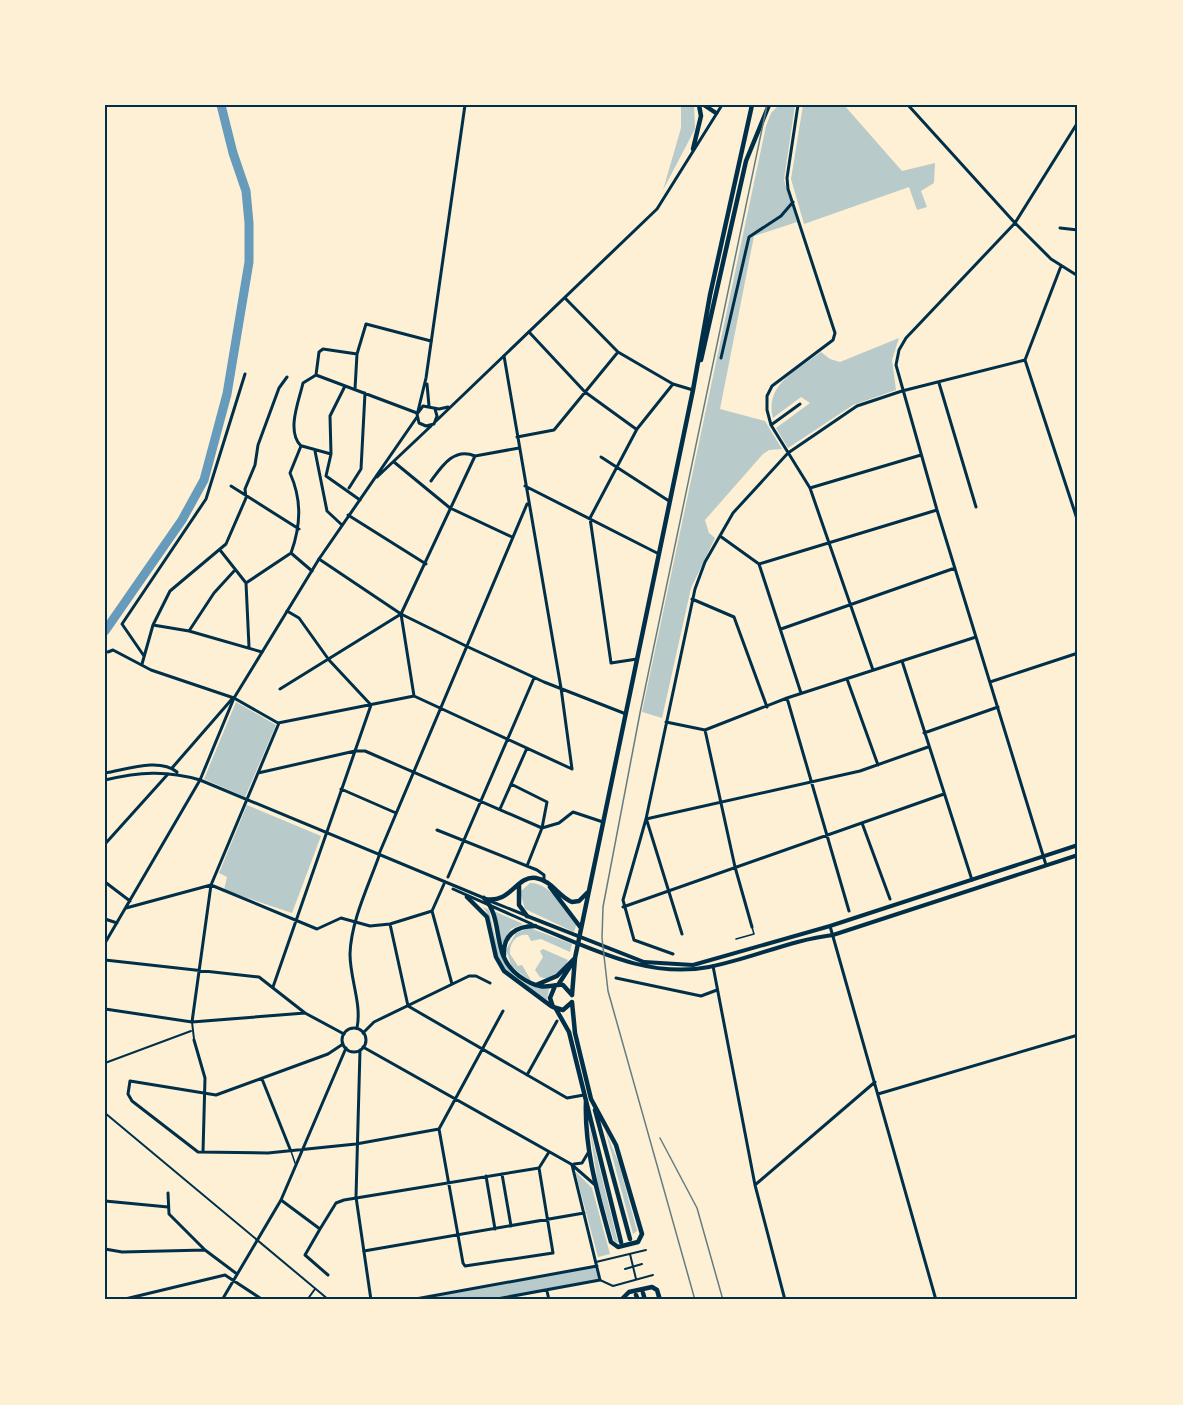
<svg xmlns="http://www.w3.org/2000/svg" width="1183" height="1405" viewBox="0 0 1183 1405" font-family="Barlow,sans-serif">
<rect width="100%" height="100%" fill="#fdf0d5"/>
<!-- green -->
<path fill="#b9caca" d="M681 105H694L695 129 663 190 681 128Z
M779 105H795L784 180 797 222 754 236 720 409 765 421 782 449 769 450 763 454 705 520 709 533 715 538 691 588 662 718 642 712 766 126 771 113Z
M803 105H844L902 171 935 163 934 183 921 191 927 207 917 210 909 187 804 224 791 179Z
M899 338 892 360 896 390 853 405 788 448 776 428 810 403 801 397 773 418C764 384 798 370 821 352L830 359 840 362Z
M236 702 276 725 245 797 204 779Z
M247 805 321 836 292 913 224 890 227 877 219 873Z
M530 883C549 882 565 909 577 923L574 932 525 909 520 892Z
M483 907 489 910C498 948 501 986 549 989L547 1000C532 989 508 979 500 961 492 944 495 923 483 907Z
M494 911 523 924 511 929 502 944Z
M530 928 572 944 570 952 541 939 531 941 528 935C517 933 509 943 510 954L518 966 522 965 532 982 512 967 506 950 516 933Z
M543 949 568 960C563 972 553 981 540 977L535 970 543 957 540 951Z
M589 1125 618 1243 614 1241 598 1185Z
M605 1129 619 1164 637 1231 633 1234Z
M575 1171 592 1188 610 1254 598 1257Z
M597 1266 601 1279 481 1300H410Z"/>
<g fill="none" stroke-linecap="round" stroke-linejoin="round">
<!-- river -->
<path stroke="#669bbc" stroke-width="9" d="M105 631 182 520 204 480 227 394 249 262V223L246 191 233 153 221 105"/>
<!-- service -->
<path stroke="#003049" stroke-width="1.5" d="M736 939 754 934 752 927
M291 1151 295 1163"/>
<!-- pedestrian -->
<path stroke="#003049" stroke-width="2" d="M192 1022 194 1039
M105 1063 191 1031
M105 1113 329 1300
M630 1254 636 1279
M596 1262 646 1250
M625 1269 642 1264
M600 1280 613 1286 653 1275
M307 1300 315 1289
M364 1300 371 1299"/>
<!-- minor -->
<path stroke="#003049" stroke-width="3" d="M798 105 787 178 788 189 835 333 833 340 772 386 767 396V410L771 425 810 488 873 670
M908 105 1015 223 1051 259 1078 276
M1042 105H1046
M1060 228 1078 230
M1061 266 1025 360 1078 522
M565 298 618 352 673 384 693 390
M529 332 585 392 636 429
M504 356 561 688 572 769
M721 358 749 237 781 216 793 202
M316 375 319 352 323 349 357 354 366 324 431 341
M316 375 417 413
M939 383 976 507
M355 389 357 354
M771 425 800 404
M517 437 554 430 618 352
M301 446C286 431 299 401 303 383L316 375
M302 446 331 454 326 476 360 500
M315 451 327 511 342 525
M331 454 330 416 345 386
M601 457 669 501
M394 462 450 508 512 537
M431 481C442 466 454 447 475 456
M231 486 299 529
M525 486 659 554
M349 488 361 469 365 393
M810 488 921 455
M348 515 426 564
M720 536 759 564 801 693
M220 550 246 583 249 647
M291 553C301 525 302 500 290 473L301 446
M319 559 401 614 466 646 544 682 626 714
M759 564 937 510
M246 583 291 553 312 571
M692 599 734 617 767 707
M401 614 414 696
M153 625 189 631 262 652
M781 629 955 568
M189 631 214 593 235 570
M108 652 113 650 151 670 234 698 278 723 414 696 572 769
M144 656 122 624 206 499 245 374
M637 659 611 663 590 518 637 429 673 384
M902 661 972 880
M142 664 153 625 170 591 226 544 246 498 245 489 255 465 258 445 279 388 287 377
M847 679 878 765
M990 682 1078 653
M280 689 401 614 475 456 519 448
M787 698 849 911
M666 722 705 730 787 698 976 637
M705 730 735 867 752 927
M924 733 998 707
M172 768 232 699
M258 773 355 751H365L542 828 559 823 573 812 603 822
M511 784 547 802 542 828 527 866
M341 789 396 813
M500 809 527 748
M646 819 860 771 928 747
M647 821 682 934
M862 823 890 899
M437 830 537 870 544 875V881
M105 844 168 774
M379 854 527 504
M1046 865 937 510 896 365 899 350 906 338 1015 223 1078 122
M448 877 534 678
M105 882 130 901
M444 884 432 911 452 984
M623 907 944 794
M126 908 211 885 317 929 341 918 370 926 390 924 432 911
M105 919 117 923
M390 924 408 1006 567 1098 584 1095
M830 926 936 1300
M105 943 200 780
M673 954 634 940 623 900 646 819 695 589 705 562 733 513 788 453 857 406 902 391 1025 360
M105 960 259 977 305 1013 344 1034
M713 966 755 1185 785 1300
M616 978 701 996 717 990
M273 987 371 705 329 660 299 618 287 611
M105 1009 192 1022 305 1013
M503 1011 439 1129 463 1263 465 1266 553 1253 539 1168 549 1152
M192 1022 211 885 279 723
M363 1033 374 1022 469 976H476L490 983
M194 1040 205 1078 203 1152
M343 1044 328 1054 216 1095 130 1081 128 1094 132 1101 198 1152 268 1153 356 1144 439 1129
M363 1047 571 1164 594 1184
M527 1075 557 1021
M262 1079 290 1149
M878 1094 1078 1035
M574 1164 582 1163 588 1153
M502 1174 511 1226
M486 1176 495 1229
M755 1185 875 1082
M168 1193 169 1214 205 1250 237 1274
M281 1200 320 1229 305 1255 328 1275
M105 1201 168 1207
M320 1229 336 1203 344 1200 539 1168
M105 1249 122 1252 205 1250
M364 1251 584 1213
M547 1291 549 1300
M121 1300 225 1275 263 1300
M222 1300 281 1200 346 1048
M410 1300 597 1266
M491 1300 600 1280 572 1165"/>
<!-- tertiary -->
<path stroke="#003049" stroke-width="3" d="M427 384 429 406
M435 409 437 416 434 424 426 426 419 423 417 414 423 406 439 409 448 407
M418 411 426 378 465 105
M436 421 657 209 722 105
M377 477 431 426
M105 773C125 770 159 757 177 772
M105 780C139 772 166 770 200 780L484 898
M200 780 234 698 319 559 417 417
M453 889 532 924
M490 901 525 915
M357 1028C362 1004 350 979 350 954 351 921 368 887 379 856
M342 1040a12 12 0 1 1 24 0a12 12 0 1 1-24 0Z
M360 1050 356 1197 371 1300"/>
<!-- secondary -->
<path stroke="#003049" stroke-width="4" d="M527 916 644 962 693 965 830 926 1078 845
M535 926C591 948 647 979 709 967 751 959 790 940 833 935L1078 855"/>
<!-- primary -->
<path stroke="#003049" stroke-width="4.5" d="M704 105 716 113
M693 149 701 116 699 105
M701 360 746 161 769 105
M519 885V905L527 916
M550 887 581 928
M467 897 487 917 496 957 504 971 551 1006
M484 898C505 920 490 955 519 976 526 981 532 985 540 986 548 988 555 984 563 985L572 995
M485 899C511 904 516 875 536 878 551 880 559 897 572 902L579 901 587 893
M504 955C503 935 516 926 535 926
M536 985 557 976 575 958
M558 985 571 965
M555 986 550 998 553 1007 563 1010 571 1003
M572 995 575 958 693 390 710 295 752 105
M572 1002 575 1033 591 1099
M556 1009 569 1032 621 1242
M586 1100C584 1149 598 1195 611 1242L618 1247 638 1242 642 1234 616 1145 591 1099
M595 1110 630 1239
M643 1293 645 1300
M636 1295 638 1300
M621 1300 629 1292 652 1287 657 1290 660 1300"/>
<!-- rail -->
<path stroke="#657d81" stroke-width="1.5" d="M660 1138 697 1208 723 1300
M695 1300 608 991 602 938 603 907 640 713 767 105"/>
</g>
<!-- border -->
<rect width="1183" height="1405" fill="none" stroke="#fdf0d5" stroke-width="213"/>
<rect x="106" y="106" width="970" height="1192" fill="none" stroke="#003049" stroke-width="2"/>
</svg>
